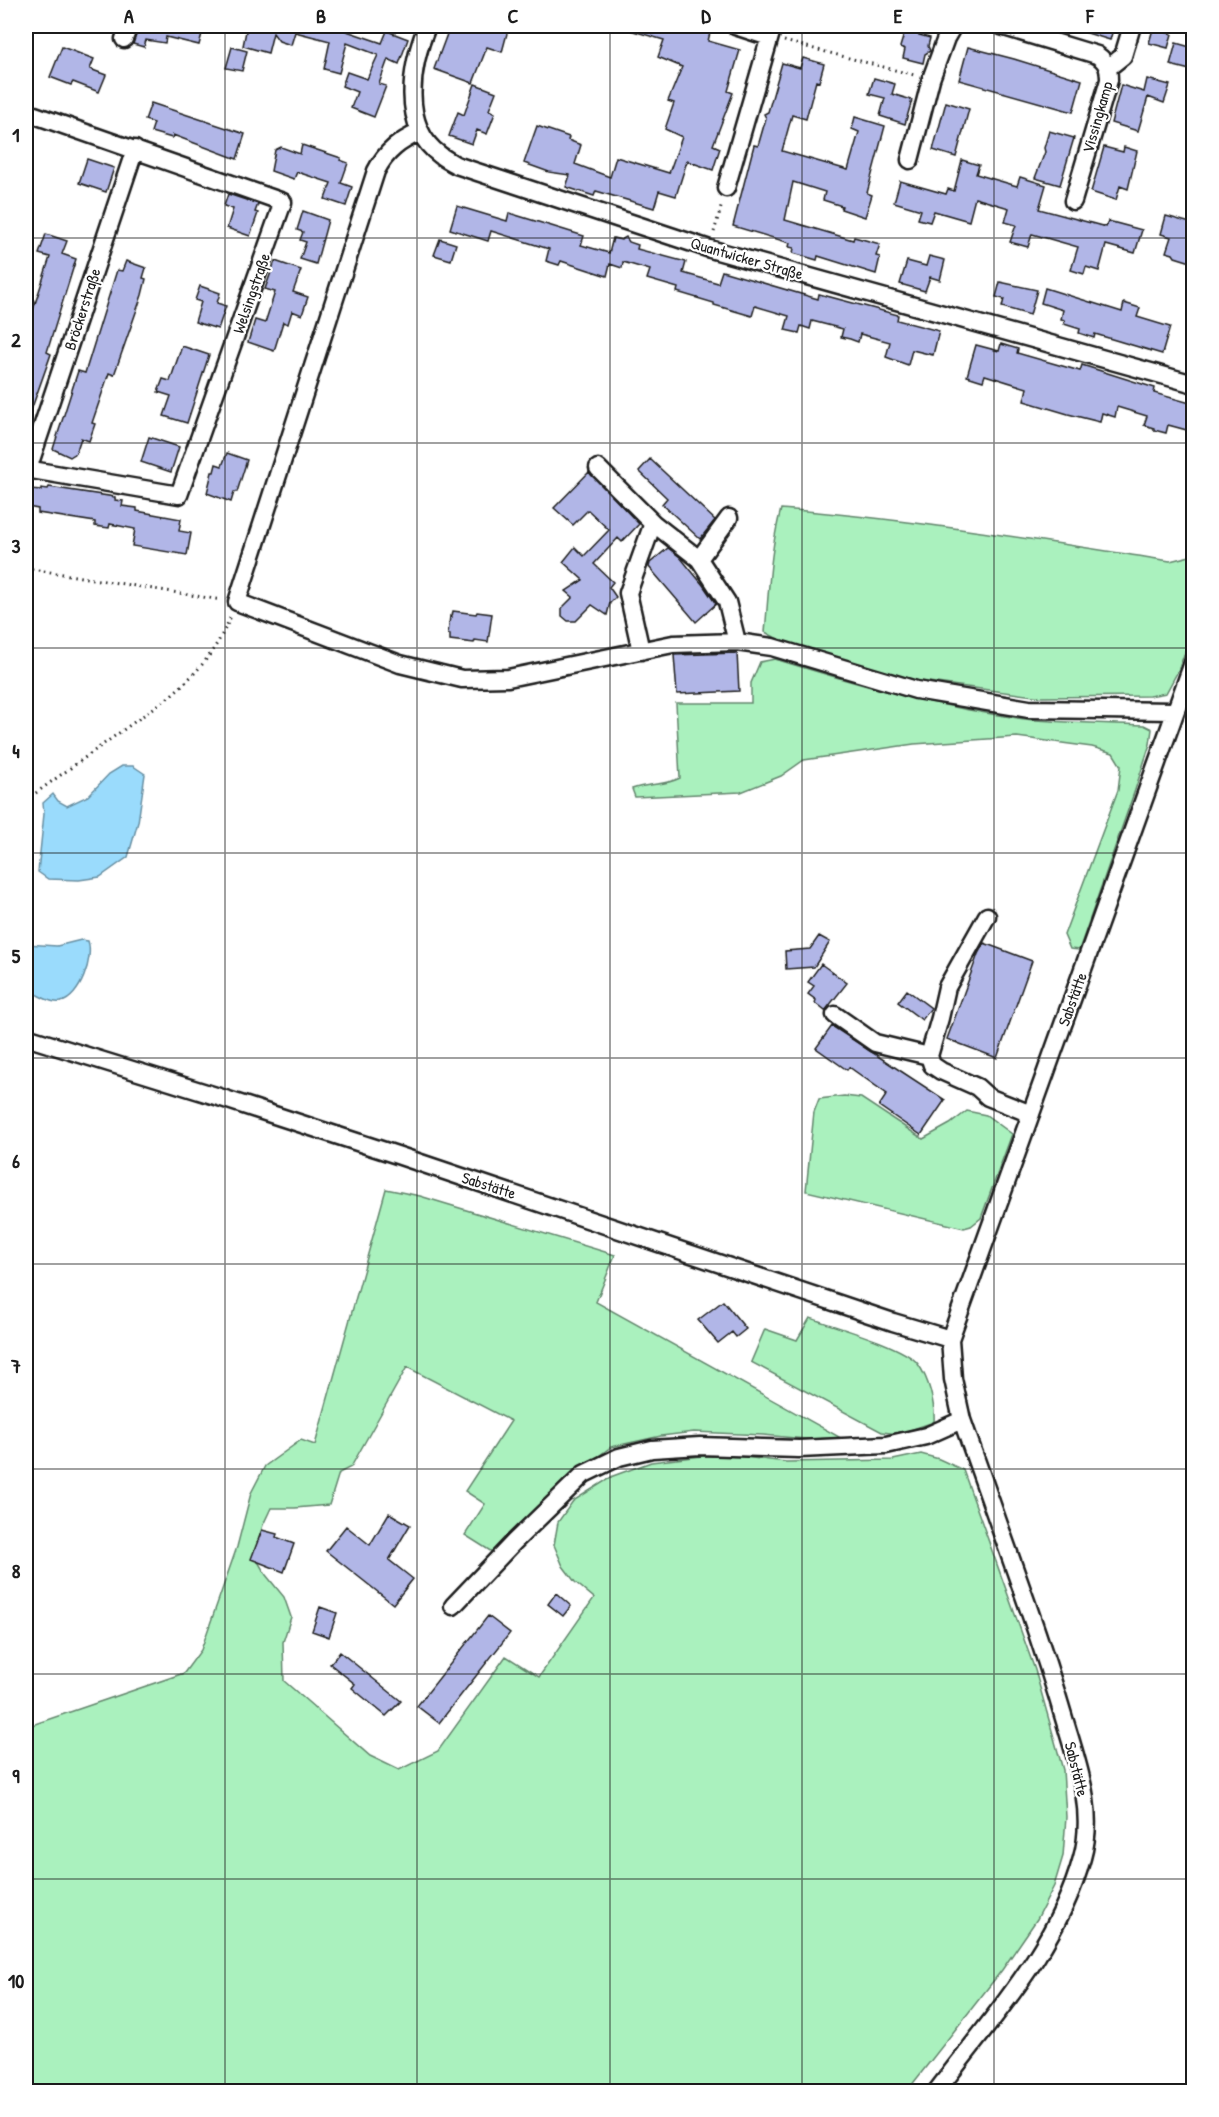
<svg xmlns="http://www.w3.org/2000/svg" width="1219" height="2117" viewBox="0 0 1219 2117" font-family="'Patrick Hand',sans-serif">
<rect width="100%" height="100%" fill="#fff"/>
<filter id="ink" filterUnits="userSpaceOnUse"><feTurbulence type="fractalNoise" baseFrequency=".0167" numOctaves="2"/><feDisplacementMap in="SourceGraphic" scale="12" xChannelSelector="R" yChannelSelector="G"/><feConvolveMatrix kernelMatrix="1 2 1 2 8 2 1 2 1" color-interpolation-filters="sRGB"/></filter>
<g filter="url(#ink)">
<!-- green -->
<path fill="#aaf1be" stroke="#63866d" stroke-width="1.5" d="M781 509C912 519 1041 541 1170 561L1190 556 1193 552V630L1178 671 1166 693 1149 696 1042 697 906 679 789 645 765 632C769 590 770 550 781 509Z
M775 659C857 684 939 708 1025 719 1064 723 1105 723 1144 725L1152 729 1150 744 1135 790 1079 950 1070 949 1064 935 1118 790 1121 766 1113 753 1092 747 1017 737 914 744 804 760 781 776 741 792 635 797 632 789C648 783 664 786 680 778L676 703H751V683L760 662Z
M844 1096 861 1098 923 1139 950 1124 967 1111 986 1115 1012 1134 981 1218 971 1226 964 1228 806 1191 814 1112 819 1099Z
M386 1189 420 1196 615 1255 596 1302 841 1438 806 1439 763 1435 694 1432 661 1436 611 1447 561 1484 492 1552 465 1535 485 1504 465 1491 511 1421 407 1367 351 1467 339 1473 329 1505 295 1508H271L263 1525 254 1555 266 1575 284 1597 291 1617 283 1642 284 1681 370 1756 399 1770 438 1751 506 1656 539 1677 594 1598 575 1582 563 1566 554 1545 558 1522 573 1501 613 1476 651 1462 702 1456H735L786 1462 893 1460 921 1454 939 1459 963 1470 1035 1670 1063 1770 1066 1817 1063 1856 1054 1886 1037 1919 1002 1970 907 2091H26V1727L184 1673 201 1650 237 1547 251 1493 265 1466 301 1440 315 1445Z
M810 1318C833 1326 905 1346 918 1364 929 1379 935 1403 934 1422L898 1434 882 1432 751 1362 765 1329 797 1340Z"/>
<!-- water -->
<path fill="#9adbfc" stroke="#688fa2" stroke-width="1.5" d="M122 766H133L145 774 138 822 128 857 100 877 79 880 48 879 38 872 44 814 43 803 53 794 58 801 67 806 88 796 109 774Z
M81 940 88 941C94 958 80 998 61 1002 50 1004 34 993 26 988V944L57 946Z"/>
<!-- building -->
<path fill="#b1b6e7" stroke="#1c1c1c" stroke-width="1.5" d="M139 26H204L199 45 166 37 165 43 146 40 144 47 133 44Z
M247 26H332L382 43 387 31 408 39 399 64 388 59 379 84 386 86 374 117 351 108 357 92 342 86 347 72 367 79 378 55 347 43 339 73 324 69 330 41 295 32 291 45 279 41 273 33 268 53 243 46Z
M450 26H509L502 52 487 47 473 83 434 69Z
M626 26H702L711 29 708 41 740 50 728 91 733 93 713 145 720 148 713 170 687 161 676 196 659 191 654 208 596 191 594 196 566 187 570 175 549 172 524 163 537 126 569 137 568 140 581 145 575 164 599 173 610 177 616 157 669 173 682 137 665 129 674 103 668 101 682 67 658 57 664 40 626 29Z
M1074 26H1114L1110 40 1074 29Z
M1153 29 1172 34 1168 48 1149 43Z
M905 31 930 38 928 46 930 51 925 54 923 63 903 58 905 49 900 47Z
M1176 43 1194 48V71L1170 65Z
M62 47 94 59 90 69 106 75 99 92 73 82 71 85 50 77Z
M232 47 247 51 242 71 226 68Z
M968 47 1014 59 1082 80 1073 112 959 80Z
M803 58 824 64 819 82 816 81 806 119 792 115 782 151 848 170 859 132 852 129 855 117 885 126 867 193 872 195 865 217 841 209 842 206 823 200 825 192 793 182 785 220 853 240 854 237 880 244 876 256 880 257 876 274 818 256 817 260 793 253 794 248 789 247 790 243 733 226 754 145 758 146 766 118 764 114 768 112 782 63 800 68Z
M874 78 895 84 892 94 912 100 905 124 880 116 885 98 869 94Z
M1147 79 1170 85 1164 103 1148 97 1138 131 1111 123 1121 85 1144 92Z
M475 84 496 92 489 110 495 113 487 134 477 130 472 144 449 136 458 112 464 115Z
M946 102 969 109 956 157 933 150Z
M151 103 245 134 237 159 173 135 172 138 151 132 154 123 145 120Z
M1049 131 1074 138 1060 185 1035 178 1045 152 1044 148Z
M302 145 341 158 340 160 348 163 341 183 352 187 346 206 325 199 331 183 297 172 294 179 271 171 275 150 281 147 300 154Z
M1104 147 1123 152 1124 147 1137 151 1128 189 1120 186 1116 200 1091 192Z
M87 159 114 168 106 192 79 183Z
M962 160 979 165 976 174 1017 186 1020 177 1046 185 1039 209 1106 227 1108 221 1142 230 1135 253 1106 245 1099 271 1086 267 1084 274 1071 270 1078 247 1032 234 1028 247 1010 242 1016 225 1005 222 1009 208 975 198 969 221 934 211 930 222 918 219 921 210 894 202 900 181 946 194 948 189 954 191Z
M228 194 258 204 255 212 258 213 250 236 227 228 233 209 224 206Z
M457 206 507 221 509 213 584 236 581 245 609 253 613 238 621 240 626 237 629 242 638 245 637 249 686 262 683 273 718 283 722 271 818 299 819 294 898 315 897 320 939 331 933 355 912 350 908 365 886 357 890 342 860 334 858 342 850 339 841 337 843 329 812 321 810 329 801 326 799 333 785 330 789 316 755 306 752 316 714 305V303L677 292 678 288 647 279 650 270 623 262 622 268 610 264 607 276 561 261 559 265 546 261 549 249 491 231 488 241 450 229Z
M303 211 328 220 316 264 300 259 306 242 300 240 303 232 297 230Z
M1166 216 1194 224V263L1175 257 1173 254 1166 252 1171 237 1161 234Z
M46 234 67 241 62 254 76 259 47 352 51 354 28 419 26 418V332L50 257 39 254Z
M440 239 456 244 451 260 434 255Z
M929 256 945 260 940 280 930 277 925 291 900 284 907 261 926 266Z
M126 261 146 268 143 278 146 279 142 295 114 375 109 373 92 423 95 424 89 441 81 438 76 453 70 457 53 449 78 371 85 373 117 270 122 271Z
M275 261 301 270 293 292 308 297 302 315 292 311 288 324 283 322 274 351 248 342 255 320 265 323 275 292 265 289Z
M1000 282 1037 290 1030 315 1002 307 1004 299 996 297Z
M200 286 220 293 217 303 226 306 218 329 195 322 201 302 195 300Z
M1045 288 1122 312 1124 303 1140 308 1137 317 1170 327 1162 354 1095 334 1094 338 1079 333 1080 329 1064 324 1065 320 1061 319 1063 310 1041 303Z
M1001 344 1018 349 1017 353 1080 371 1082 365 1155 388 1154 393 1194 404V432L1168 425 1166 433 1154 430V428L1144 425 1147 416 1117 407 1115 417 1102 413 1100 422 1068 414 1024 401 1027 388 985 375 983 381 967 376 976 345 999 351Z
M182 346 209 355 187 423 164 416 171 396 158 392 163 379 170 381Z
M149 437 179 447 171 472 141 462Z
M227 453 247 460 237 492H234L231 502 207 493 212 472H214L216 464 222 466Z
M650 459 715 520 700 539 662 504 667 498 639 471Z
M589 472 639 524 622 542 618 538 594 564 613 582 609 587 616 597 610 603 607 615 592 605 576 621H568L562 616V608L573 597 566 591 583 580 563 562 575 547 584 556 609 530 588 510 573 525 554 508Z
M49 487 115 497V500L123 501 122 506 137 508V511L181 519 179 531 191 533 187 555 132 546 135 529 110 524 109 528 95 526V522L38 513V509L27 507 30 489 41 490V488L48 489Z
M668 548 680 557 703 585 716 604 696 622 649 567 650 563Z
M453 611 476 614 477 612 492 614 488 642 475 640 474 643 450 640V634H448L450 616 452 617Z
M737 653 739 691 677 694 674 655Z
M819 936 830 942 814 967 786 969 785 951 810 949Z
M984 943 1032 961 997 1058 947 1039 978 954Z
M821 964 847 983 825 1011 815 1003 816 1000 808 994 814 986 808 982Z
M907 990 931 1008 922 1020 898 1002Z
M832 1026 945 1100 921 1135 879 1106 887 1094 849 1067 847 1070 816 1048Z
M723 1301 746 1329 736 1337 732 1332 718 1343 698 1320Z
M389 1513 410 1525 389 1560 413 1579 393 1604 326 1551 346 1526 370 1545Z
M262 1530 277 1534 276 1537 294 1544 284 1572 251 1559Z
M556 1593 571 1606 563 1616 548 1604Z
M320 1607 337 1613 329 1637 312 1631Z
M488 1616 510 1633 439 1723 417 1706Z
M340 1652 401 1701 386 1716 352 1688 355 1684 330 1664Z"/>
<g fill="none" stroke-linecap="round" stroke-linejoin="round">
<defs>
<path id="minor" d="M427 26C411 65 400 126 440 155 445 159 451 162 456 165L710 249 1194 384
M735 26 769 37
M1001 26 1097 55C1107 62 1109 68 1109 80L1073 201
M124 39 129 26
M1108 68 1123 56 1132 26
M26 112 283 202 179 495 26 469
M420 132C400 141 386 151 376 171L237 602 400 664 462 679 508 678 673 644 737 642 772 647 916 690 1029 709 1174 711
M910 160 931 79 946 38 953 26
M726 188 773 26
M598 468 653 523 628 593 641 651
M28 469 135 149
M653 523 699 559 727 602 737 642
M699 559 729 518
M987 916 947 987 940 1018 929 1056 932 1065 941 1071 977 1087 988 1097 1031 1114
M835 1015 875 1043 929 1056
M26 1037 219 1097 397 1155 893 1322 950 1339
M453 1606 514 1542 584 1474 619 1457 652 1449 700 1446 799 1449 886 1445 926 1436 962 1420
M936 2092C990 2020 1058 1947 1082 1858 1095 1813 1079 1768 1066 1725 1054 1684 1041 1644 1027 1604 1005 1543 984 1481 962 1420L953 1379 950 1339 1194 660"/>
</defs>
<!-- minor casing -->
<use href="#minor" stroke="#1c1c1c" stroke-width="21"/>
<!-- path -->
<path stroke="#1c1c1c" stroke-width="3" stroke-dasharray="1.5 4.5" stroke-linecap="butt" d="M784 41 914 75
M714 232 722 204
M26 568 221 600
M26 800 169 697C200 670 214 654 231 616"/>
<!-- minor -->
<use href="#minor" stroke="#fff" stroke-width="16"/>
</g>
</g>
<!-- grid -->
<path fill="none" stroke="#1c1c1c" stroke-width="1.5" stroke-opacity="0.55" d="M225 26V2092M417 26V2092M610 26V2092M802 26V2092M994 26V2092M26 238H1194M26 443H1194M26 648H1194M26 853H1194M26 1058H1194M26 1264H1194M26 1469H1194M26 1674H1194M26 1879H1194"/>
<g text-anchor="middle" stroke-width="4.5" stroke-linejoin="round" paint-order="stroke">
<!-- street labels -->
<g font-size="16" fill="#1c1c1c" stroke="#fff">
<text transform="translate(1097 117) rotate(-74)" y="6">Vissingkamp</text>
<text transform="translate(747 258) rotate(16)" y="6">Quantwicker Straße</text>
<text transform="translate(251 293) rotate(-71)" y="6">Welsingstraße</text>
<text transform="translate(82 309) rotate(-72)" y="6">Bröckerstraße</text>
<text transform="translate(1072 999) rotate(-70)" y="6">Sabstätte</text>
<text transform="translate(489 1185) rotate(18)" y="6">Sabstätte</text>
<text transform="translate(1077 1769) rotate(76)" y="6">Sabstätte</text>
</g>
</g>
<!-- margin -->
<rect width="1219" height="2117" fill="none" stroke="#fff" stroke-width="66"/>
<rect x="33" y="33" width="1153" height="2051" fill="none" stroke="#1c1c1c" stroke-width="2"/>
<g font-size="20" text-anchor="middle" font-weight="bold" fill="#1c1c1c">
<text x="129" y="23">A</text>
<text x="321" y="23">B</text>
<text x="513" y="23">C</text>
<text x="706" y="23">D</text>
<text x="898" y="23">E</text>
<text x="1090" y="23">F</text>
<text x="16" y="142">1</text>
<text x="16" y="347">2</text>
<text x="16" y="553">3</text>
<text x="16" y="758">4</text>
<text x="16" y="963">5</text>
<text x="16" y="1168">6</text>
<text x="16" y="1373">7</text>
<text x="16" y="1578">8</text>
<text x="16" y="1783">9</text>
<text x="16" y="1988">10</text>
</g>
</svg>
